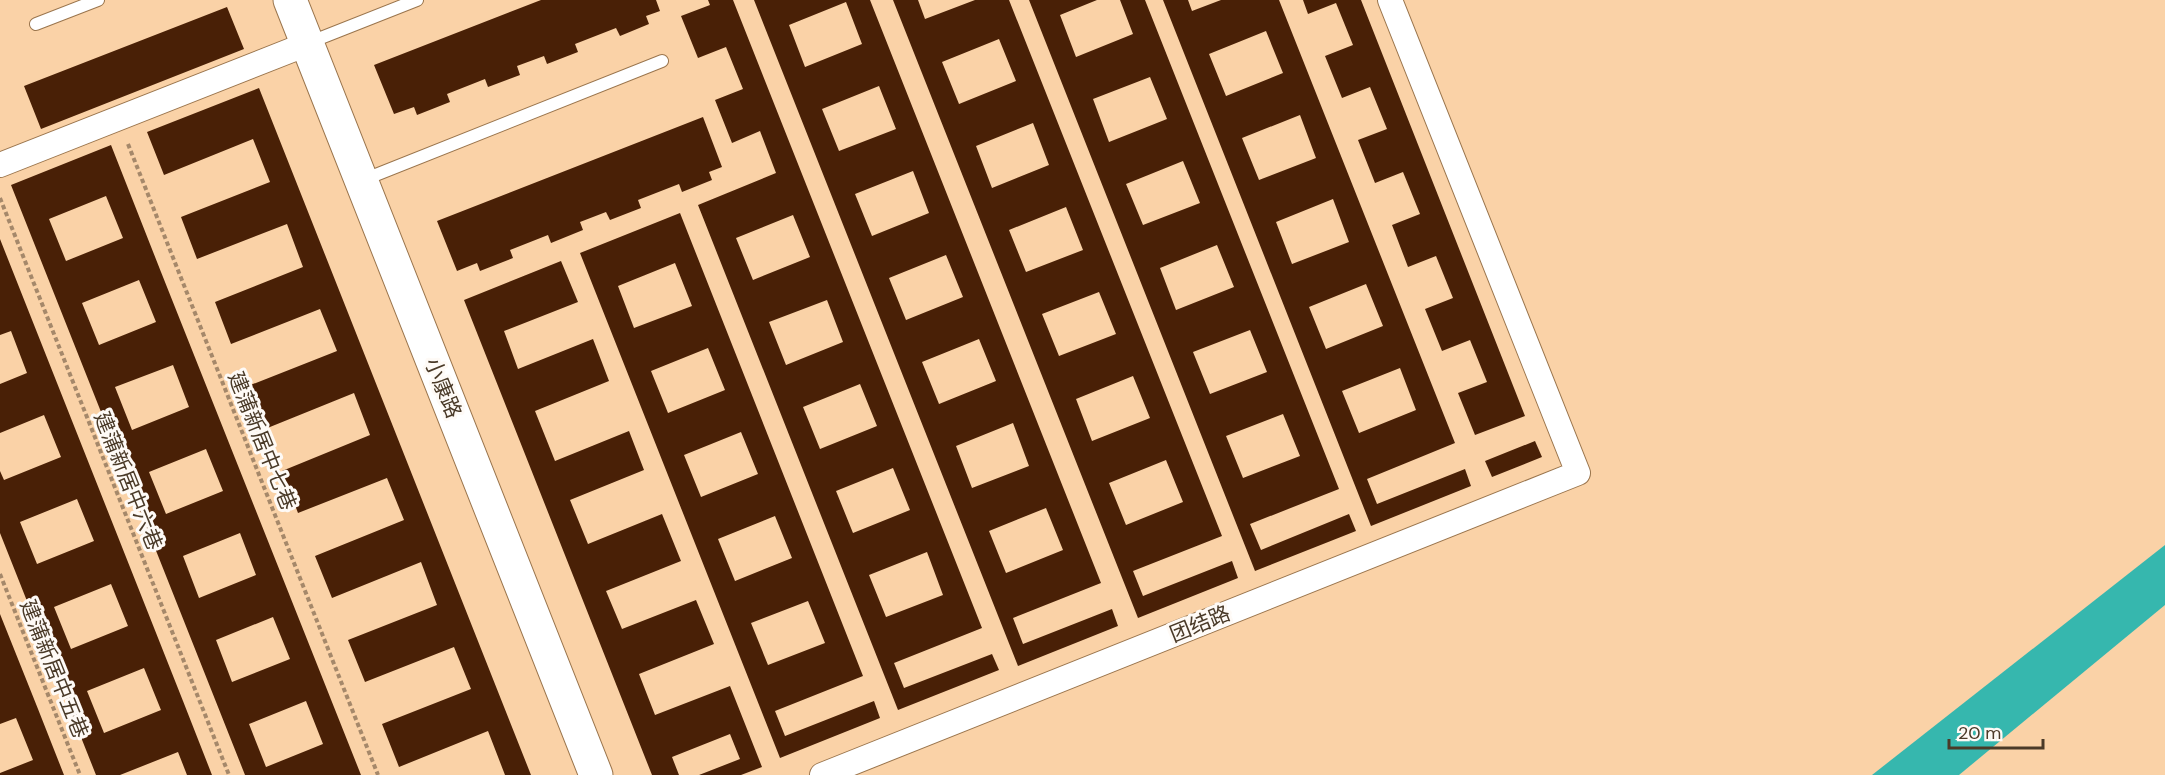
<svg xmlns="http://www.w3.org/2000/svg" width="2165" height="775" viewBox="0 0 2165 775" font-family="'DM Sans','Noto Sans SC',sans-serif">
<rect width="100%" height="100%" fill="#fad2a7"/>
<!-- water -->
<path fill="#36b7ae" d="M2165 545V605L1959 775H1872Z"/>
<!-- building -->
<path fill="#492006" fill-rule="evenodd" d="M541 0H656L660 11 646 16 649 24 620 36 616 28 575 44 578 52 547 64 544 56 517 66 520 75 488 87 485 79 447 94 450 102 417 115 414 107 394 114 374 65Z
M708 0H733L982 628 894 663 904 688 992 654 999 670 898 710 698 205 776 173 760 131 732 143 715 100 743 89 726 47 698 58 681 16 710 5ZM793 215 810 257 753 280 736 238ZM827 300 843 342 786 365 769 322ZM860 384 877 426 820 449 803 407ZM893 468 910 510 853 533 836 491ZM927 552 943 595 886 617 869 575Z
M754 0H870L1101 583 1013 618 1023 644 1112 609 1118 626 1018 666ZM846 2 862 44 805 67 789 25ZM879 86 896 129 839 151 822 109ZM913 171 929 213 872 236 855 194ZM946 255 963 297 906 320 889 278ZM979 339 996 381 939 404 922 362ZM1013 423 1029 466 972 488 956 446ZM1046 508 1063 550 1006 573 989 531Z
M893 0H918L925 19 975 0H1009L1222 536 1133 571 1143 596 1232 561 1238 578 1138 618ZM999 39 1016 81 959 104 942 62ZM1033 123 1049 165 992 188 976 146ZM1066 207 1083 250 1026 272 1009 230ZM1099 292 1116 334 1059 356 1042 314ZM1133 376 1150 418 1092 441 1076 399ZM1166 460 1183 502 1126 525 1109 483Z
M1029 0H1097L1060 15 1076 57 1133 34 1120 0H1145L1339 489 1250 524 1261 550 1349 514 1356 531 1255 571ZM1150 77 1167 119 1109 142 1093 99ZM1183 161 1200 203 1143 225 1126 184ZM1217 245 1234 287 1176 310 1160 268ZM1250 330 1267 372 1210 394 1193 352ZM1283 414 1300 456 1243 478 1226 436Z
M1163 0H1188L1192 11 1221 0H1279L1455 443 1367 479 1377 504 1465 469 1471 486 1371 526ZM1266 31 1283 73 1226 96 1209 54ZM1300 115 1316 158 1259 180 1242 138ZM1333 199 1349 242 1292 264 1276 222ZM1366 284 1383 326 1326 349 1309 307ZM1400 368 1416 410 1359 433 1342 391Z
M1303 0H1361L1525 416 1475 435 1458 393 1487 382 1470 340 1442 351 1425 309 1453 298 1436 256 1408 267 1392 225 1420 214 1403 172 1375 183 1358 140 1387 129 1370 87 1342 98 1325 56 1353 45 1336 3 1308 14Z
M227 7 244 49 41 129 24 86Z
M259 88 531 775H505L488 731 399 767 382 724 471 689 454 647 365 682 348 640 437 605 421 562 332 598 315 556 404 520 387 478 298 513 282 471 370 435 354 393 265 429 248 386 337 351 320 309 231 344 215 302 303 267 287 224 197 259 181 217 270 182 253 139 164 175 147 132Z
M703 117 722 167 709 172 712 180 682 192 679 184 638 200 641 208 610 220 606 212 580 222 583 230 551 243 548 235 510 250 513 258 480 271 477 263 457 271 437 221Z
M111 145 161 272 361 775H245L11 185ZM106 196 123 238 66 261 49 219ZM139 280 156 322 99 345 82 303ZM173 365 189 407 132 430 115 387ZM206 449 223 491 166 514 149 472ZM240 533 256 575 199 598 183 556ZM273 617 290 659 232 682 216 640ZM306 701 323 744 266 767 249 724Z
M680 213 863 676 775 711 785 736 874 701 880 718 780 758 580 253ZM675 263 692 306 634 328 618 286ZM708 348 725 390 668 413 651 371ZM741 432 758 474 701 497 684 455ZM775 516 792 558 735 581 718 539ZM808 601 825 643 768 665 751 623Z
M0 239 183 701 212 775H187L178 752 120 775H96L0 533V471L4 480 61 457 44 415 0 433V384L27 373 11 331 0 335ZM77 499 94 541 37 564 20 522ZM111 584 128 626 71 649 54 607ZM144 668 161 710 104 733 87 691Z
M561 261 578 302 504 331 518 369 593 339 609 381 535 411 555 461 629 431 644 470 570 500 588 544 662 514 681 561 606 591 622 629 696 600 714 644 639 674 655 715 730 686 762 767 741 775H699L740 759 730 734 672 757 679 775H652L464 300Z
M1535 441 1542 457 1492 477 1485 461Z
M0 614 38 709 64 775H0V773L33 760 16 718 0 724Z"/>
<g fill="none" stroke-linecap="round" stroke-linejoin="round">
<defs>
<path id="lane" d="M36 24 98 0
M308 43 417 0
M363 180 662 61"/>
<path id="street" d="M0 165 307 44
M822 775 1578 473 1390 0"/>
<path id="secondary" d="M290 0 596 775"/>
</defs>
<!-- lane casing -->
<use href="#lane" stroke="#9a754d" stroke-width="14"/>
<!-- street casing -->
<use href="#street" stroke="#9a754d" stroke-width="26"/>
<!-- secondary casing -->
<use href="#secondary" stroke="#9a754d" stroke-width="35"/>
<!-- path -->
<path stroke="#a5886a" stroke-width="4" stroke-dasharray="4.5 3" stroke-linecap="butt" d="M128 144 378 775
M0 198 229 775
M0 574 80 775"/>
<!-- lane -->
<use href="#lane" stroke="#fff" stroke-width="12"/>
<!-- street -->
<use href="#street" stroke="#fff" stroke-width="24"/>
<!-- secondary -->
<use href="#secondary" stroke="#fff" stroke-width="33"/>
</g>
<g text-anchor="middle" stroke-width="6" stroke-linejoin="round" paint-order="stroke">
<!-- street labels -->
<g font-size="21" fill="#4a3a28" stroke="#fefaf6">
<text transform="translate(443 388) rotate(68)" y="7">小康路</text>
<text transform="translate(262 441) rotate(68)" y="7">建蒲新居中七巷</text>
<text transform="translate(128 481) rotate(68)" y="7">建蒲新居中六巷</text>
<text transform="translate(1200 624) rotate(-22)" y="7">团结路</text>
<text transform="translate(54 669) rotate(68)" y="7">建蒲新居中五巷</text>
</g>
</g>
<!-- scale -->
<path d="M1949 739v9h94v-9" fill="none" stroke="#4a3a28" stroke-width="3"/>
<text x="1958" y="739" font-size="18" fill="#4a3a28" stroke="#fefaf6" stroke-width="4.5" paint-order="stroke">20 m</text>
</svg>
